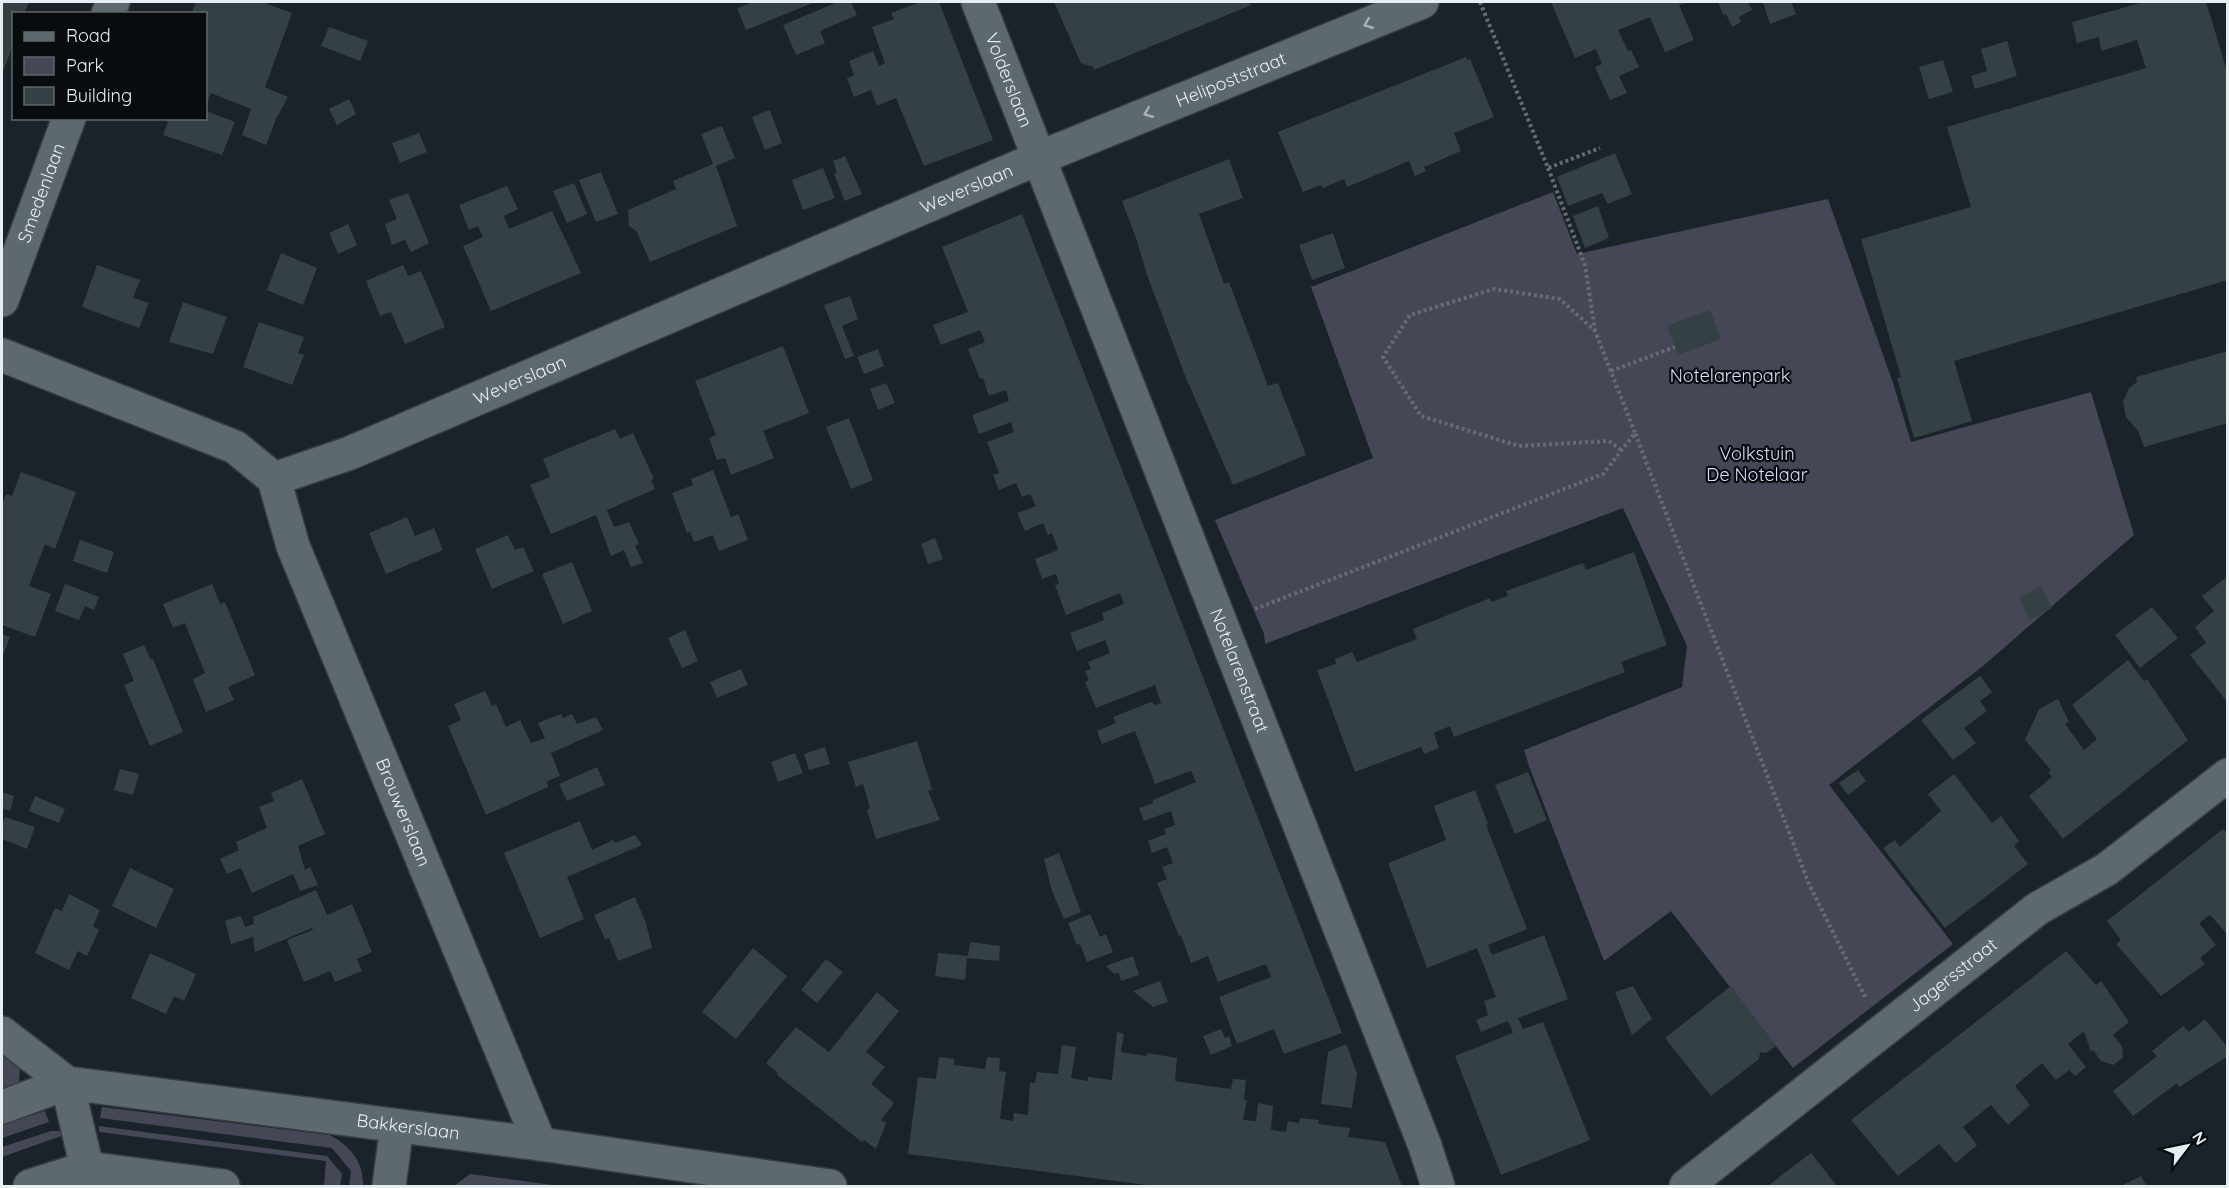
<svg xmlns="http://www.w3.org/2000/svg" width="2229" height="1188" viewBox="0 0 2229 1188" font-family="Quicksand,sans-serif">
<rect width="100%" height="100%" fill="#1a2329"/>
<!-- green -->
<path fill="#454757" d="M1553 192 1577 254 1828 199 1893 383 1911 442 2091 392 2134 535 1983 666 1829 785 1953 944 1793 1068 1671 911 1604 961 1529 766 1524 750 1682 687 1687 646 1623 508 1265 644 1264 634 1215 520 1373 458 1311 287Z
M2 1054 20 1068 19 1083 2 1092Z
M102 1107 329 1135C350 1145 364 1162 363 1186H349L351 1171 332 1148 100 1118Z
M45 1111 49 1122 2 1138V1125Z
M99 1126 327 1156 342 1174 340 1186 324 1185 326 1161 99 1132Z
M51 1131H63L64 1135 2 1157V1147Z
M470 1174 560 1186H454Z"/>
<!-- building -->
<path fill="#344043" d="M2 2H29L24 14H14V43L2 74Z
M196 2H262L292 13 265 87 288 97 276 119 266 145 242 135 251 109 211 93 206 106V14H191Z
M753 2H815L746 30 737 8Z
M838 2H851L857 15 820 31 825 43 796 55 783 25Z
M920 2H939L993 140 924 166 896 98 877 106 871 90 854 97 847 78 854 75 849 61 873 51 879 66 885 63 872 27 894 19 891 13Z
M1054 2H1249L1251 5 1094 70 1093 67 1081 63Z
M1551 2H1688L1679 5 1694 40 1665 52 1650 17 1618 30 1628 51 1631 50 1639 67 1619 76 1627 93 1610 100 1595 67 1602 64 1596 49 1575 58Z
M1718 2H1748L1752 10 1739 17 1741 22 1732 27 1726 14 1723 15Z
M1763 2H1791L1796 14 1770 24Z
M2144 2H2206L2211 18 2228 75V280L1954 361 1972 421 1914 438 1897 378 1901 377 1861 239 1971 207 1947 127 2146 68 2137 40 2101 51 2099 37 2077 43 2072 22Z
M329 27 368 41 360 61 321 46Z
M2007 41 2017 76 1975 89 1971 76 1987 71 1981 49Z
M1466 57 1467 60 1470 59 1494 117 1454 133 1461 151 1424 167 1426 171 1415 176 1409 161 1347 187 1344 179 1323 188 1321 185 1303 192 1278 132Z
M1943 60 1953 92 1929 99 1919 67Z
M349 99 356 114 337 125 329 109Z
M770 110 782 143 765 150 752 117Z
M206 111 235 122 222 155 163 135 168 122 163 118H206Z
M722 126 735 158 716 166 737 226 650 262 637 232 629 226 628 210 676 189 673 181 713 164 701 134Z
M419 133 427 152 400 163 392 143Z
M1615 153 1632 194 1608 204 1602 193 1568 206 1557 177Z
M845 156 862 194 845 201 834 174 837 172 833 161Z
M1229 159 1243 198 1199 214 1224 284 1229 282 1268 386 1278 383 1306 455 1233 485 1186 378 1147 275 1136 238 1122 201Z
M823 168 835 198 803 210 792 180Z
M601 172 618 214 596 222 579 180Z
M574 183 587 214 567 223 553 191Z
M507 186 518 209 504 216 509 229 552 211 581 273 491 311 463 246 483 237 478 226 469 230 459 205Z
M408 193 429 243 411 252 405 240 392 245 385 224 397 219 389 200Z
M1598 206 1609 238 1585 248 1573 216Z
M1022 214 1342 1033 1284 1054 1274 1029 1237 1044 1219 997 1271 977 1266 964 1218 982 1208 956 1191 963 1181 935 1179 936 1157 883 1167 879 1162 867 1173 863 1167 847 1152 853 1148 841 1166 834 1164 829 1175 825 1171 811 1144 821 1139 808 1153 803V800L1196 782 1191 771 1155 784 1135 731 1102 744 1097 731 1116 723 1113 717 1151 702 1156 705 1161 703 1155 685 1096 708 1085 682 1089 680 1085 671 1091 669 1088 662 1110 653 1105 640 1077 651 1070 633 1104 620 1102 613 1124 604 1120 593 1066 615 1055 585 1059 584 1056 574 1042 579 1035 559 1058 550 1052 533 1048 535 1043 523 1025 531 1017 513 1036 506 1030 494 1022 497 1016 483 999 490 993 475 999 473 987 442 1014 432 1011 422 979 434 972 415 1009 401 1006 390 989 396 983 378 980 379 968 349 985 342 980 330 941 345 933 325 968 312 942 247Z
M348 224 357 245 338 254 329 233Z
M1333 233 1345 268 1312 280 1299 245Z
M281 253 317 268 303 305 267 290Z
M97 265 140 280 133 298 149 303 139 328 82 307Z
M403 265 408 276 421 271 445 327 405 344 391 312 380 316 366 281Z
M850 296 858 319 842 326 854 356 845 359 824 305Z
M183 302 227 317 213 354 169 342Z
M1710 310 1721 339 1678 355 1667 326Z
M259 322 304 337 298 353 304 355 292 385 243 367Z
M783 346 809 413 763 431 774 458 731 475 725 458 717 460 709 438 716 435 695 381Z
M878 349 884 366 864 374 857 357Z
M2228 351V423L2144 447 2138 431 2126 417 2123 402 2129 388 2137 382 2136 377Z
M886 383 895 403 878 410 870 389Z
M849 418 873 480 851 489 826 427Z
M615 429 620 439 633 433 654 479 651 480 655 489 607 510 614 527 629 522 639 544 635 546 643 563 631 567 624 550 611 556 596 515 551 534 530 485 550 477 543 459Z
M713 470 731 517 738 514 748 540 719 551 713 535 694 542 690 531 687 533 672 493 693 485 691 479Z
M21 472 76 492 55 549 45 544 29 586 51 594 35 637 2 625V505L6 494 12 496Z
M407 517 415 536 434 528 443 550 386 574 369 533Z
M508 535 515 550 523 547 534 571 492 589 475 549Z
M935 538 943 559 928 564 921 544Z
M80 540 114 552 107 573 73 561Z
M1634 552 1667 645 1621 662 1625 672 1454 737 1450 726 1434 733 1439 748 1424 754 1421 747 1355 772 1317 670 1336 664 1335 659 1352 652 1357 662 1417 639 1413 629 1490 598 1491 602 1508 596 1506 591 1583 563 1586 570Z
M572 562 592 611 563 624 542 574Z
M2228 576V703L2190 655 2206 643 2195 627 2214 611 2202 596Z
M65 584 99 597 94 610 85 606 79 620 55 611Z
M212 584 220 604 225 602 255 675 228 687 234 700 206 712 193 679 205 673 185 623 173 628 163 604Z
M2041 586 2052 608 2030 620 2019 598Z
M2152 607 2178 638 2140 668 2115 635Z
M685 630 698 661 682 668 668 638Z
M2 634 10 637 2 658Z
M144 645 151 660 153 659 183 732 150 746 124 685 134 681 123 654Z
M2128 660 2144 681 2147 679 2188 740 2063 839 2029 796 2052 777 2048 772 2051 770 2025 740 2039 709 2058 699 2069 722 2065 724 2084 750 2097 739 2072 705Z
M741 669 748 685 717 698 710 682Z
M1980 676 1992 692 1980 701 1987 711 1964 728 1976 743 1953 760 1921 720Z
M485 691 492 706 496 704 506 727 520 720 531 743 545 738 538 723 561 714 563 718 572 714 577 724 596 717 603 730 551 753 560 776 547 781 548 787 486 815 448 726 461 720 454 704Z
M917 741 932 789 928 791 940 820 876 839 867 810 870 808 863 784 856 787 848 762Z
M825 747 830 764 809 770 804 754Z
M795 753 803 773 778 782 771 762Z
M597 767 605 785 567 801 559 784Z
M120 769 139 774 133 795 114 790Z
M1858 770 1866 781 1848 795 1839 783Z
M1528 772 1547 820 1515 834 1495 785Z
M1954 774 1992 823 2001 816 2019 841 2014 846 2028 864 1945 928 1883 848 1895 840 1900 847 1941 811 1928 794Z
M302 779 325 834 298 846 305 870 310 867 318 885 300 891 293 874 252 893 241 868 227 874 220 859 239 850 236 842 267 828 259 807 274 801 271 793Z
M1475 790 1488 824 1486 825 1527 929 1488 945 1492 955 1544 935 1568 999 1518 1018 1523 1029 1543 1022 1590 1140 1501 1175 1455 1056 1513 1033 1508 1021 1481 1032 1476 1020 1488 1015 1484 1001 1496 997 1477 948 1427 968 1388 863 1446 840 1434 806Z
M2 792 14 796 10 811 2 808Z
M35 796 65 809 59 823 29 811Z
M5 817 35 827 27 849 2 839V825Z
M580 821 592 850 613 840 615 843 635 835 642 845 567 877 584 919 540 938 504 853Z
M2223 829 2228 834V935L2210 915 2199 923 2216 945 2200 958 2205 964 2161 996 2116 944 2121 940 2107 921Z
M1059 853 1081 912 1064 919 1052 891 1044 859Z
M130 868 174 889 156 928 112 906Z
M316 890 327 915 352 904 372 952 357 959 362 971 335 982 330 971 304 982 287 940 313 930 312 928 255 952 253 937 231 944 225 921 241 916 245 927 254 924 253 917Z
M69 894 100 910 93 926 99 930 87 956 78 951 69 970 35 953 55 908 62 911Z
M635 897 646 923 652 948 618 961 609 938 605 939 594 915Z
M1090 914 1100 937 1106 934 1113 952 1087 962 1080 944 1077 945 1068 923Z
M970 942 1000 946 999 961 967 958 965 980 935 976 938 953 968 956Z
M753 948 787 976 736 1039 702 1012Z
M2066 951 2096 985 2101 981 2129 1022 2113 1035 2122 1046 2123 1058 2113 1065 2101 1061 2093 1050 2091 1052 2084 1031 2068 1044 2086 1067 2075 1076 2069 1070 2056 1080 2042 1063 2015 1086 2030 1105 2008 1125 1991 1105 1963 1127 1977 1145 1956 1163 1939 1144 1898 1176 1851 1120Z
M150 953 196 974 184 1001 174 996 166 1014 131 998Z
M1133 956 1139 975 1121 981 1119 973 1114 974 1106 966Z
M826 959 843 972 817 1003 801 990Z
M1160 981 1168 1002 1153 1007 1133 991Z
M1633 986 1652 1019 1632 1035 1615 992Z
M1731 986 1776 1046 1766 1053 1760 1052 1759 1059 1711 1096 1665 1038Z
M877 992 899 1011 866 1052 885 1067 871 1084 894 1103 881 1120 886 1123 876 1149 864 1140 862 1142 777 1075 778 1073 766 1063 796 1027 829 1052Z
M2205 1019 2228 1048V1056L2179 1087 2177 1083 2133 1116 2113 1091 2157 1056 2152 1051 2183 1026 2189 1032Z
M1221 1029 1225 1038 1229 1036 1232 1046 1211 1055 1203 1036Z
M1117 1032 1124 1034 1121 1052 1147 1056V1053L1177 1058 1175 1081 1231 1089 1233 1079 1246 1080 1244 1100H1247L1243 1120 1256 1121 1258 1103 1273 1106 1271 1130 1286 1132 1288 1121 1299 1123 1300 1118 1319 1120 1318 1124 1350 1128 1348 1137 1385 1142 1402 1186H1154L908 1154 918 1077 936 1079 939 1057 954 1059V1065L985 1069 987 1057 1000 1058 999 1071 1006 1072 1000 1119 1013 1121 1014 1113 1028 1115 1030 1083H1035L1037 1072 1058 1074 1062 1045 1076 1047 1071 1078 1088 1081V1077L1112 1080Z
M1346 1044 1357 1073 1352 1108 1321 1104 1328 1052Z
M1811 1153 1837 1186H1768L1783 1174Z
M2141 1176 2147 1186H2121Z"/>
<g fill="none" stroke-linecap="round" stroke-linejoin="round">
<defs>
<g id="minor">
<path id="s1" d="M978 2 1425 1146 1438 1186"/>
<path d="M108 14 113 2"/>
<path id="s2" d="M2 300 69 118"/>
<path id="s3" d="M2 355 235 447 274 479 350 453 1039 158 1422 2"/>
<path id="s4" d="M274 479 293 546 540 1144"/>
<path id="s5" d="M2 1033 67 1083 540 1144 830 1186"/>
<path d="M67 1083 87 1168"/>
<path d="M2 1107 67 1083"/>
<path d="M30 1186 87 1168 223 1186"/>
<path d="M389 1186 397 1126"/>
<path id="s6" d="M1686 1186 2037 909 2107 869 2228 775"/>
</g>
</defs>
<!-- minor casing -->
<use href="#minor" stroke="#373e42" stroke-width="36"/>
<!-- path -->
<path stroke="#646c71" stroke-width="4" stroke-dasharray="3 3" stroke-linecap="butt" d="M1480 2 1548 168 1600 148
M1548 168 1585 265 1595 330
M1611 371 1675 347
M1621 450 1609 441 1519 446 1421 416 1383 357 1410 315 1494 289 1560 299 1595 331 1635 433
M1255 609 1603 474 1635 433 1809 884 1866 999"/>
<!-- minor -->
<use href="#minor" stroke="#5d686f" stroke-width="33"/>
</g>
<!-- one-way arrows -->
<defs><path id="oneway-chevron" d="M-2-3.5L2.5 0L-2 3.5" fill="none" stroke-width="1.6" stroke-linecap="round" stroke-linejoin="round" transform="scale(1.5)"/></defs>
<g stroke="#a9b2b6">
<use href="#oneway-chevron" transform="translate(1368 24) rotate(158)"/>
<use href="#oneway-chevron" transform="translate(1148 113) rotate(158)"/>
</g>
<g text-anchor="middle" stroke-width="4.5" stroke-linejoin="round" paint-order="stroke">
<!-- street labels -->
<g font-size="18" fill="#e7eef1" stroke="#080c0e">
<text dy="6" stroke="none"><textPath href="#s1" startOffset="84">Volderslaan</textPath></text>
<text dy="6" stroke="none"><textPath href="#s3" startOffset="1338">Helipoststraat</textPath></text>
<text dy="6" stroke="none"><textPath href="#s3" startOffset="1052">Weverslaan</textPath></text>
<text dy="6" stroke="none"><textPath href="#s2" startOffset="114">Smedenlaan</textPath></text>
<text dy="6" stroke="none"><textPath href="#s3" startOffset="566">Weverslaan</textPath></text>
<text dy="6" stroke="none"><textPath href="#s1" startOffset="718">Notelarenstraat</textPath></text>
<text dy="6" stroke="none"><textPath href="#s4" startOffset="358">Brouwerslaan</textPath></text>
<text dy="6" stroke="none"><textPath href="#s6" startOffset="340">Jagersstraat</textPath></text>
<text dy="6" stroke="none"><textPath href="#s5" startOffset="426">Bakkerslaan</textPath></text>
</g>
<!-- park labels -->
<g font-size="18" fill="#dadfff" stroke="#080c0e">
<text x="1730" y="382">Notelarenpark</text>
<text x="1757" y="460">Volkstuin<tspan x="1757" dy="21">De Notelaar</tspan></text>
</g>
</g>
<!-- border -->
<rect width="2229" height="1188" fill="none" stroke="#e7eef1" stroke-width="6"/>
<!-- legend -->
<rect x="12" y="12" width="195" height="108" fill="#080c0e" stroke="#616669" stroke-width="1.5"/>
<rect x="24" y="32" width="30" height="9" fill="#5d686f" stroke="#616669" stroke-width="1.5"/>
<text x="66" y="42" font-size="18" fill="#e7eef1">Road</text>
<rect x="24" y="57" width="30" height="18" fill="#454757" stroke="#616669" stroke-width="1.5"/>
<text x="66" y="72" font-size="18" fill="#e7eef1">Park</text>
<rect x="24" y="87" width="30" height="18" fill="#344043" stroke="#616669" stroke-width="1.5"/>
<text x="66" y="102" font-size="18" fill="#e7eef1">Building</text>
<!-- north arrow -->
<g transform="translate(2187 1146) rotate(58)" stroke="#080c0e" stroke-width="4.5" paint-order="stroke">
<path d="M0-4.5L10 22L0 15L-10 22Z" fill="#e7eef1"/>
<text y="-9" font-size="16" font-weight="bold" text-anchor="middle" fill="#e7eef1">N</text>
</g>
</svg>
